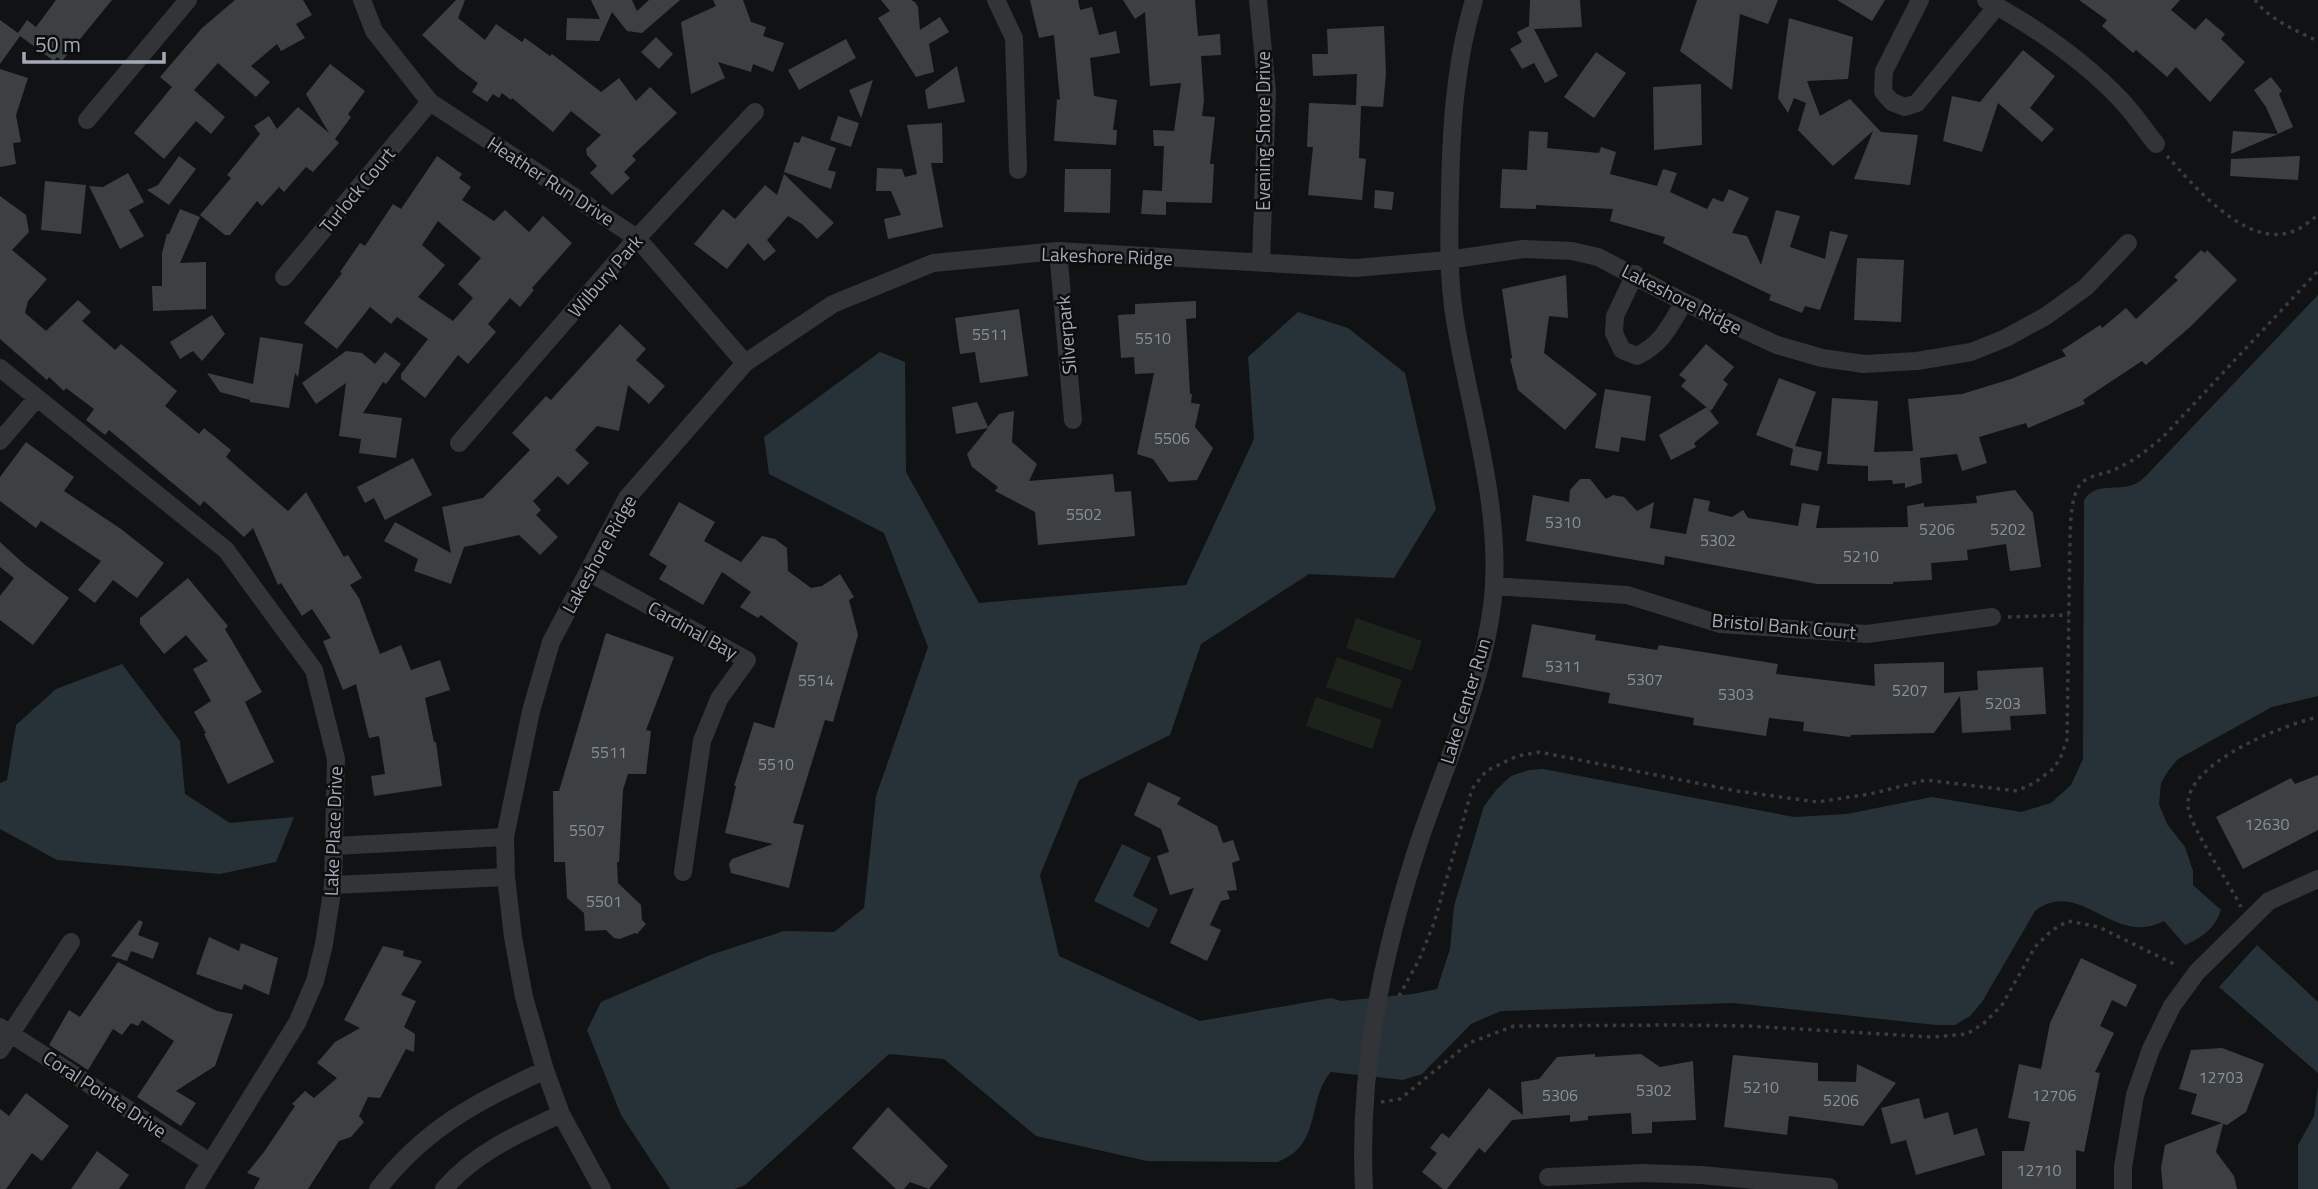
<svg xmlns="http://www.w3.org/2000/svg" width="2318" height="1189" viewBox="0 0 2318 1189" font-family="'Titillium Web',sans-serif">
<rect width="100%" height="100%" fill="#111213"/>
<!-- green -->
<path fill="#1b231b" d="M1356 618 1422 641 1412 671 1346 648Z
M1337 657 1402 680 1392 709 1326 687Z
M1316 697 1382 720 1372 749 1306 726Z"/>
<!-- water -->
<path fill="#273238" d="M2318 295V696L2272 707 2178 759 2168 771 2161 783 2159 804 2167 824 2185 847 2193 871V885L2221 910C2215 928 2203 937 2185 945L2164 921C2114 948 2080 876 2035 911L1982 1002 1970 1016 1955 1025H1936L1734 1003 1501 1011 1471 1024 1422 1074 1403 1080 1331 1072C1311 1094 1318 1129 1297 1150 1292 1155 1284 1159 1278 1162L1147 1161 1036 1136 944 1059 889 1054 745 1185 735 1189H670L621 1115 587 1030 601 1002 710 955 784 931 834 932 864 908 876 796 928 647 884 533 769 474 764 437 880 352 905 362 906 472 979 603 1186 585 1254 439 1248 357 1298 312 1348 328 1405 373 1436 509 1394 578 1309 574 1201 644 1170 735 1079 780 1040 875 1059 956 1200 1021 1331 998 1341 1001 1413 994 1437 989 1450 949 1454 906 1484 806 1497 789 1511 776 1529 770 1543 769 1794 817 1847 814 1932 797 2021 812 2051 803 2071 785 2083 759 2084 500C2097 481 2116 492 2135 484 2144 480 2153 468 2160 461Z
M122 664 180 741 185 794 230 823 294 817 276 862 220 874 57 860 0 829V783L7 780 16 725 56 689Z
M1122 844 1151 858 1133 896 1158 909 1149 928 1094 901Z
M2257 945 2318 1002V1073L2219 987Z
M2318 1087V1189H2298V1145L2314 1116Z"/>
<!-- building -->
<path fill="#3d4043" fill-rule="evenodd" d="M56 0H112L62 61 57 57 54 61 20 36 0 64V20L18 33 27 20 36 27Z
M235 0H303L312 15 296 24 305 38 281 51 277 44 251 66 270 82 256 97 218 63 194 90 225 117 211 134 196 121 164 159 134 133 172 87 160 77 202 28Z
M456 0H465L458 18 485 40 496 24 522 42 525 38 550 56 552 54 601 92 619 78 636 101 650 87 677 113 632 156 636 160 624 172 630 178 612 195 590 173 597 166 587 155 586 149 601 135 571 111 553 132 512 98 511 100 502 93 499 98 493 94 487 102 472 92 478 83 459 69 422 35Z
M591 0H632L637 11 649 0H680L642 33 627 31 612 12 599 41 566 40 567 18 600 19Z
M713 0H743L751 22 766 27 763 36 784 43 773 72 753 64 751 72 718 62 725 78 691 94 681 22 716 6Z
M881 0H911L915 2 918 7 920 30 940 17 949 32 929 44 934 72 916 77 878 18 890 11Z
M1030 0H1078L1080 10 1092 7 1099 35 1116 31 1120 53 1090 58 1094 96 1117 100 1113 130H1117L1116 145 1054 141 1057 99 1060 100 1054 35 1039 38Z
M1123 0H1195L1198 36 1220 34 1221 55 1201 56 1204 100 1202 116 1215 117 1210 164H1214L1212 203 1166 202V215L1141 214 1143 190 1162 191 1164 146H1154L1153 130 1174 131 1181 83 1150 86 1145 12 1135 19Z
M1530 0H1580L1582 27 1534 29 1558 76 1545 83 1534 63 1522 69 1510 49 1522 42 1517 32 1529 26Z
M1697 0H1778L1768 24 1740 14 1732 90 1680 51Z
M1837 0H1885L1872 21Z
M2079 0H2180L2171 10 2195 30 2206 18 2225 34 2221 39 2245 62 2210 102 2176 67 2167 77 2136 50 2133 53 2102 26 2107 20Z
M1789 18 1853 37 1848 79 1807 81 1820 116 1850 99 1881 132 1918 135 1910 185 1854 179 1873 131 1833 166 1798 130 1806 103 1794 98 1788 113 1778 98Z
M1384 26 1386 73 1383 107 1361 106 1359 158 1366 159 1362 200 1308 195 1313 147H1307L1309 103 1356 105 1357 74 1313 76 1312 54H1328L1327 29Z
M656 37 673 54 659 69 641 52Z
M846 39 856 58 799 90 788 70Z
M2023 50 2055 76 2030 108 2054 129 2042 142 1998 103 1982 152 1943 141 1952 96 1980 102Z
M1596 52 1626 73 1594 118 1564 97Z
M330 64 365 91 348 114 351 117 335 139 339 143 313 172 306 167 284 192 279 187 262 206 257 201 230 235H225L200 215 231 178 227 175 260 134 254 126 269 116 277 129 298 107 329 133 306 94Z
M957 66 965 102 928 109 925 90Z
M0 69 28 78 16 115 21 142 13 143 16 164 0 167Z
M2271 77 2282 91 2279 94 2293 127 2278 134 2266 107 2254 90Z
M873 80 868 96 861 118 849 90Z
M1701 84 1702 145 1654 150 1653 87Z
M838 116 859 123 851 147 830 140Z
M942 123 943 163H931L943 227 888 239 884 219 901 215 891 191H876L877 168 902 169 905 177 917 174 907 125Z
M1529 131 1548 132 1547 148 1599 153 1601 147 1616 152 1610 174 1657 186 1663 169 1677 173 1670 192 1707 209 1713 198 1723 202 1729 189 1749 198 1732 233 1747 236 1761 265 1776 210 1800 216 1790 247 1825 259 1830 231 1848 235 1820 310 1805 306 1802 313 1769 300 1771 295 1663 243 1665 237 1610 221 1613 209 1536 205V209L1500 208 1502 169 1527 170Z
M2233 131 2278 134 2231 154Z
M802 136 836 148 828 170 836 172 831 189 784 172 794 142 799 143Z
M179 156 196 169 169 205 147 190 158 185Z
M437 156 462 174 459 178 471 187 462 200 494 221 505 210 529 232 543 216 572 243 532 288 534 290 520 307 510 298 488 324 496 332 468 364 458 355 425 398 401 379V374L428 339 397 317 391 324 370 307 337 349 304 323 342 273 340 272 360 243 365 246 393 204 401 209ZM438 221 481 258 458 284 473 298 453 321 418 297 445 265 422 245Z
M2300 156 2298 180 2230 176 2231 159Z
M1065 169H1111L1110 213 1064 212Z
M128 173 144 202 129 210 144 236 120 249 89 186 103 187Z
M784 174 834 223 817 239 802 224 788 216 767 240 776 251 764 261 748 243 727 269 694 244 723 209 735 219 765 185 777 195Z
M45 181 86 185 81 234 41 230Z
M1375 190 1394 192 1392 210 1374 208Z
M0 196 26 215 29 232 12 250 47 279 28 301 25 313 46 331 78 300 91 312 82 321 115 350 121 344 177 391 165 406 199 434 204 428 231 450 226 457 288 511 306 492 344 557 348 555 362 578 350 585 359 598 380 654 401 645 411 670 440 660 450 690 425 698 434 742H436L442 786 374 796 371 776 385 774 379 736 369 738 356 684 343 690 323 641 331 638 312 609 302 616 281 583 278 585 253 528 244 537 204 501 200 506 109 430 105 435 86 420 94 409 66 388 64 391 49 377 47 380 0 339Z
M180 209 200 217 180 263 206 262V309L153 311 152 286H162V253L167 234H169Z
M2201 250 2205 253 2207 250 2237 280 2190 327 2146 365 2142 361 2083 400 2085 404 2028 428 2026 423 1979 437 1987 463 1962 471 1957 454 1920 458 1922 483 1905 488V483L1893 484 1892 480 1868 481V466L1827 464 1832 398 1878 401 1874 452 1913 451 1908 399 1962 394 2011 379 2066 356 2062 350 2100 325 2102 328 2126 308 2136 319 2178 280 2174 277Z
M1857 258 1904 260 1901 322 1854 320Z
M1566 275 1568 318 1549 316 1544 353 1597 394 1565 430 1518 390 1510 359 1512 358 1502 289Z
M1196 301V318L1186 319 1190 394H1192L1191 403 1200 404 1195 427 1213 448 1197 480 1169 482 1153 459 1137 454 1154 373 1135 374 1134 357 1121 358 1118 315 1135 314V304Z
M1019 309 1028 376 980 383 975 352 960 354 955 318Z
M212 315 225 334 202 361 193 351 180 359 170 342Z
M620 324 646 349 636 360 665 386 649 404 628 385 619 431 597 426 575 450 589 463 568 485 558 476 533 501 541 510 536 515 558 537 540 555 519 535 464 547 451 584 414 571 418 559 384 541 395 522 451 553 442 507 483 498 530 450 512 433 546 396 551 400Z
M260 337 303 344 298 377 295 373 289 408 250 402V400L220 392 207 373 253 384Z
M1706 344 1734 367 1723 380 1728 384 1711 411 1681 386 1686 380 1679 375Z
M346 351 362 353 375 364 385 352 401 364 386 384 383 382 363 413 402 418 396 458 359 453 361 439 339 436 346 383 316 404 302 383Z
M1779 378 1816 392 1795 446 1822 452 1818 471 1790 465 1793 449 1756 435Z
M1605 389 1651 396 1645 441 1621 437 1619 452 1595 448Z
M977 402 988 427 999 414 1014 411 1012 442 1037 464 1029 481 1113 474 1115 492 1131 491 1135 536 1038 545 1035 512 995 491 998 487 972 467 967 454 988 428 956 434 952 407Z
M1707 407 1719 423 1694 443 1696 447 1671 460 1659 435Z
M26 442 74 477 64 491 121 529 164 563 137 598 113 580 95 603 78 590 101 561 41 521 36 528 0 501V477Z
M413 458 432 495 385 520 374 498 365 503 357 487Z
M1580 479H1590L1606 499 1613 495 1624 497 1637 511 1654 502 1650 528 1686 534 1694 498 1710 501 1708 511 1732 517 1743 510 1748 518 1798 526 1802 503 1820 506 1816 528 1908 527 1907 506 1924 503V507L1977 503 1976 496 2015 490 2033 513 2041 567 2010 571 2006 544 1967 550 1968 560 1931 563 1932 580 1893 582V584H1817L1665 556 1664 565 1526 541 1533 495 1569 502 1570 490Z
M679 502 715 522 704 541 741 562 762 536 775 539 787 548 788 571 811 588 822 586 840 574 854 597 849 600 858 635 833 722 825 720 793 823 804 825 789 888 731 873 729 864 732 859 773 844 725 833 736 786H734L754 722 774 728 798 643 761 615 758 618 740 607 751 592 722 572 703 605 659 579 667 566 649 555Z
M0 542 24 564 69 598 33 645 0 620V596L14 578 0 567Z
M188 578 228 626 225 629 262 692 245 702 274 762 228 784 204 734 206 733 194 712 211 701 193 669 208 661 186 635 164 654 140 624V618Z
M1532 624 1596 635 1595 640 1657 650 1659 645 1778 664 1776 674 1875 686 1874 664 1944 662V693L1978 690 1977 671 2043 667 2046 714 2010 716 2011 730 1962 733 1960 696 1934 733 1851 735 1850 737 1803 731 1804 722 1769 718 1766 736 1693 725 1694 718 1608 703 1610 693 1522 677Z
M606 633 674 657 646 730 651 731 646 774H628L623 790 619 862H617L618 883 641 905 642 920 646 924 637 934 635 933 620 939 614 938 606 930 585 931 584 913 567 898 565 862H554L553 791H559Z
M2318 775V830L2243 869 2216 817 2291 778 2295 784Z
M1148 782 1181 798 1177 804 1217 826 1223 843 1233 840 1240 860 1232 863 1237 890 1227 891 1230 899 1221 901 1210 925 1221 930 1207 961 1170 943 1194 888 1170 895 1157 856 1169 852 1161 829 1134 815Z
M139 920 143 922 138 935 159 943 153 959 131 951 127 961 111 956Z
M209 937 239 951 241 943 278 958 269 995 244 984 242 990 196 974Z
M383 946 404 951 403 956 422 961 401 995 416 1001 404 1027 415 1034 414 1052 406 1049 380 1098 368 1097 359 1116 364 1122 351 1137 339 1141 308 1189H254L260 1178 247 1173 264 1152 295 1106 292 1104 305 1091 314 1098 337 1078 317 1063 335 1042 360 1028 344 1020Z
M2081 958 2137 985 2126 1007 2112 1000 2100 1026 2114 1033 2095 1072 2100 1073 2084 1152 2076 1150V1189H2002V1151H2024L2030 1122 2008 1118 2019 1064 2041 1069 2050 1023Z
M118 962 217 1011 233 1014 215 1066 176 1091 196 1103 181 1126 137 1097 174 1041 142 1020 138 1026 131 1023 122 1035 113 1029 88 1070 49 1045 69 1010 80 1017Z
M2222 1048 2264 1064 2246 1112 2227 1125 2223 1124 2216 1152 2234 1176 2237 1189H2163L2161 1168 2165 1145 2222 1123 2191 1114 2197 1094 2179 1089 2191 1050Z
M1595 1054V1057L1641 1054 1660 1067 1693 1061 1696 1120 1652 1122V1133L1632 1134 1631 1113 1588 1116V1120L1570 1122V1115L1512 1120 1485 1153 1479 1148 1447 1189H1443L1422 1172 1437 1153 1430 1148 1442 1133 1449 1138 1489 1088 1523 1115 1521 1082 1539 1079 1557 1057Z
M1733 1055 1818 1063V1081L1856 1082 1857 1064 1896 1083 1863 1126 1789 1116 1787 1135 1724 1127Z
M26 1093 69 1126 42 1161 32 1153 6 1189H0V1109L9 1116Z
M1919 1098 1924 1119 1948 1112 1954 1135 1977 1128 1985 1155 1916 1175 1906 1140 1891 1144 1881 1108Z
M888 1107 948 1166 929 1189 910 1182 904 1189H896L852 1148Z
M97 1151 129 1175 119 1189H71Z"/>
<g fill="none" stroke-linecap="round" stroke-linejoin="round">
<!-- path -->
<path stroke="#383b3f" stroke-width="3.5" stroke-dasharray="3.5 5" stroke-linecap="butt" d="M2255 0C2269 19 2296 31 2318 41
M2167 156C2193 185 2246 248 2291 232 2301 229 2310 221 2318 215
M2008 617 2069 615
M2241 907C2230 884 2190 827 2188 807 2184 763 2283 725 2318 717
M1399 996 1419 960 1434 923 1472 789 1486 771 1517 756 1539 752 1737 791 1817 802 1870 794 1926 780 2017 791 2034 783 2053 769 2060 759 2067 740 2070 534C2071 519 2071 499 2079 486 2085 477 2098 475 2108 472 2129 465 2146 451 2163 437L2318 271
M1381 1102 1400 1099 1469 1043 1514 1026 1673 1025 1749 1026 1932 1037 1967 1034 1984 1023 2002 1005 2035 947 2051 931 2068 921 2099 927 2178 966"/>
<!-- minor -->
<path stroke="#323438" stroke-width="18" d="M362 0 374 31 430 102 637 238 745 363
M996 0 1014 38 1018 170
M1258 0 1267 92 1261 262
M1920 0 1884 71 1883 92 1892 102 1905 107 1917 103 1997 6
M1986 0C2035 27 2083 60 2122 101 2134 114 2145 130 2156 144
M87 120 188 0
M1058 251 1073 420
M1635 274 1615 316 1614 333 1622 350 1637 356C1663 343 1669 327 1684 302
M284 277 430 102
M0 368 226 550 314 670 336 759 333 885 324 944 315 981 297 1023 194 1189
M0 441 37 398
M459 443 637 238 755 112
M588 572 747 660 719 699 702 741 683 872
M1494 586 1627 595 1720 624 1867 634 1992 617
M334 846 505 837
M333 885 506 877
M0 1027 210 1162
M0 1050 71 942
M1548 1177 1642 1173 1701 1175 1829 1187
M378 1189C426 1127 477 1102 545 1070
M444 1189C476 1152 518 1134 561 1114
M602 1189 561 1114 545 1070 524 997 513 937 506 877 505 837 531 711 551 642 627 498 745 363 833 304 933 263 1058 251 1355 268 1448 260 1523 249 1572 251 1598 257 1684 302 1777 345 1822 358 1864 364 1917 361 1971 352 2006 338 2046 316 2086 287 2128 243
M1364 1189C1358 1070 1382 955 1419 842 1446 762 1489 670 1494 585 1499 498 1469 406 1455 320 1448 278 1449 236 1450 193 1451 129 1455 62 1474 0
M2123 1189V1167L2135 1095 2151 1049 2172 1006 2197 972 2269 901 2318 879"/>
</g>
<g text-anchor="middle" stroke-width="5" stroke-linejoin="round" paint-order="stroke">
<!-- number labels -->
<g font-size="16" fill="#889098">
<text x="990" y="340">5511</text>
<text x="1153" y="344">5510</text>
<text x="1172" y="444">5506</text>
<text x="1084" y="520">5502</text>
<text x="1563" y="528">5310</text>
<text x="1937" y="535">5206</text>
<text x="2008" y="535">5202</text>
<text x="1718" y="546">5302</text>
<text x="1861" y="562">5210</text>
<text x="1563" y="672">5311</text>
<text x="1645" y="685">5307</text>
<text x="816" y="686">5514</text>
<text x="1910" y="696">5207</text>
<text x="1736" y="700">5303</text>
<text x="2003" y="709">5203</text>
<text x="609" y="758">5511</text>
<text x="776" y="770">5510</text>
<text x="2267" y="830">12630</text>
<text x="587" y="836">5507</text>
<text x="604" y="907">5501</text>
<text x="2221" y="1083">12703</text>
<text x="1761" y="1093">5210</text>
<text x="1654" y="1096">5302</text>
<text x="1560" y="1101">5306</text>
<text x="2054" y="1101">12706</text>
<text x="1841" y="1106">5206</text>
<text x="2039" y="1176">12710</text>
</g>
<!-- street labels -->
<g font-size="19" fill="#a1aab5" stroke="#0c0d0e">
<text transform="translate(1263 131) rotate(-90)" y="7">Evening Shore Drive</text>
<text transform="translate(551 181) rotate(33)" y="7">Heather Run Drive</text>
<text transform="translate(357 190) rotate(-50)" y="7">Turlock Court</text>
<text transform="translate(1107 256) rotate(2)" y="7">Lakeshore Ridge</text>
<text transform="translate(605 276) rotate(-49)" y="7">Wilbury Park</text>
<text transform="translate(1682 299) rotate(27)" y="7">Lakeshore Ridge</text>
<text transform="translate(1066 335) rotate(-95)" y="7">Silverpark</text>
<text transform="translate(599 554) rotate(-61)" y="7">Lakeshore Ridge</text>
<text transform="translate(1784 626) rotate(5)" y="7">Bristol Bank Court</text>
<text transform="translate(693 630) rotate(29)" y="7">Cardinal Bay</text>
<text transform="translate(1465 701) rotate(-73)" y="7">Lake Center Run</text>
<text transform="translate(333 831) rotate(-88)" y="7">Lake Place Drive</text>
<text transform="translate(105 1094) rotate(33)" y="7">Coral Pointe Drive</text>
</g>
</g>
<!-- scale -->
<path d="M24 52v10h140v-10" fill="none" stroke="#a1aab5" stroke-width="3.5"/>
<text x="35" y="52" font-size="21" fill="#a1aab5" stroke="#0c0d0e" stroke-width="5" paint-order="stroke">50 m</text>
</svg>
